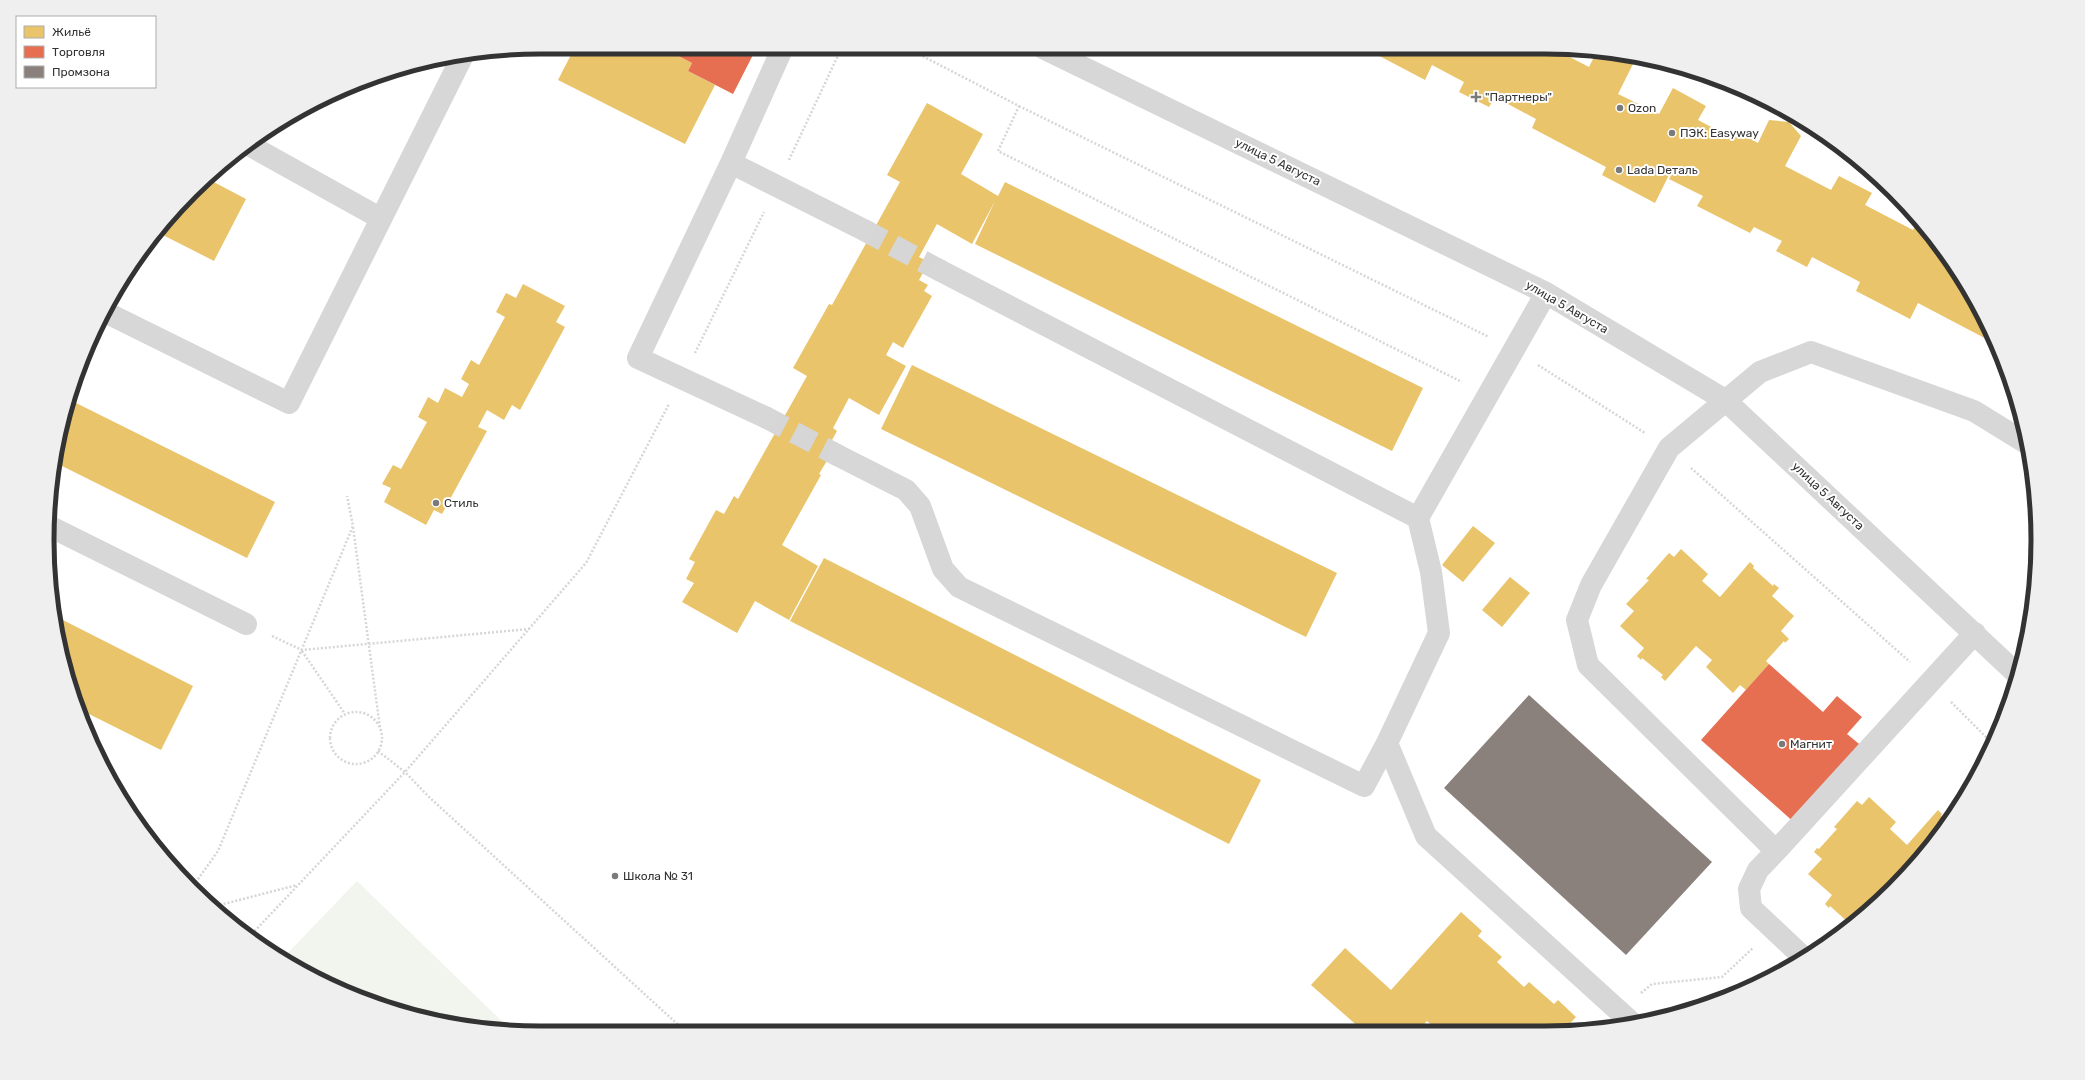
<svg xmlns="http://www.w3.org/2000/svg" width="2085" height="1080" viewBox="0 0 2085 1080" font-family="Rubik,sans-serif">
<rect width="100%" height="100%" fill="#fff"/>
<!-- green -->
<path fill="#f1f5ed" d="M357 881 513 1032 413 1016 322 982 283 958Z"/>
<!-- homes -->
<path fill="#e9c46a" d="M575 47H661L692 63 688 71 715 85 685 144 558 80Z
M1371 48H1552L1589 67 1597 51 1635 58H1636L1618 94 1659 114 1673 88 1706 106 1698 120 1732 138 1736 131 1758 143 1769 120 1789 122 1801 136 1785 166 1831 190 1839 176 1872 193 1865 205 1913 230 1919 219 1972 293 1994 343 1918 303 1910 319 1856 291 1860 282 1812 257 1807 267 1776 251 1782 241 1754 227 1750 233 1697 206 1703 196 1669 179 1673 172 1671 171 1655 203 1602 175 1606 167 1532 128 1536 119 1495 97 1489 107 1459 92 1464 82 1432 65 1425 80 1370 51Z
M927 103 983 134 961 174 998 196 1005 182 1423 388 1392 451 975 244 995 201 972 244 937 224 919 257 929 262 919 280 928 285 924 291 932 296 903 348 893 342 886 355 906 366 879 415 849 398 833 428 837 431 826 451 831 454 819 474 821 475 782 545 818 566 789 620 755 601 737 633 682 602 694 583 686 579 695 562 689 559 716 510 724 514 734 496 738 499 807 376 793 368 829 304 832 305 900 182 887 175Z
M208 179 246 199 214 261 157 232 169 215Z
M523 284 565 306 556 322 565 327 520 410 512 405 504 420 487 410 478 427 487 431 442 514 434 510 426 525 384 502 391 488 382 484 393 465 401 469 427 422 418 417 428 397 438 403 445 388 462 397 469 384 461 379 471 360 479 365 505 317 496 312 506 293 516 298Z
M912 365 1337 573 1306 637 881 429Z
M70 400 275 502 247 558 54 462 57 444Z
M1473 526 1495 543 1463 582 1442 565Z
M1681 549 1708 574 1702 581 1720 597 1750 562 1754 566 1753 568 1773 586 1774 584 1779 588 1772 596 1794 616 1781 631 1789 639 1785 643 1784 641 1766 661 1769 664 1746 690 1740 685 1733 693 1706 667 1712 660 1696 646 1665 681 1661 677 1663 675 1642 658 1641 660 1637 656 1644 648 1620 626 1634 611 1626 604 1649 580 1646 579 1669 553 1674 557Z
M824 558 1261 780 1229 844 790 621Z
M1510 577 1530 593 1502 627 1482 610Z
M53 615 193 686 161 750 79 709 64 668Z
M1869 797 1896 822 1890 829 1907 845 1938 810 1942 814 1941 816 1947 822 1936 840 1850 926V924L1830 906 1829 908 1825 904 1832 895 1808 874 1822 859 1814 852 1817 848 1819 849 1837 829 1834 827 1857 801 1862 805Z
M1461 912 1482 931 1478 936 1502 957 1497 962 1524 987 1529 982 1554 1004 1558 1000 1576 1017 1565 1029H1436L1427 1021 1420 1029H1361L1311 985 1345 948 1391 990Z"/>
<!-- shops -->
<path fill="#e76f51" d="M661 47H757L733 94 688 71 692 63Z
M1769 664 1823 712 1837 696 1862 717 1847 734 1864 748 1796 824 1701 740Z"/>
<!-- industry -->
<path fill="#8a817c" d="M1529 695 1712 862 1626 955 1444 788Z"/>
<g fill="none" stroke-linecap="round" stroke-linejoin="round">
<!-- minor-tunnel -->
<path stroke="#d6d6d6" stroke-width="22" stroke-dasharray="22 11" stroke-linecap="butt" d="M864 230 941 271
M765 417 839 456"/>
<!-- path -->
<path stroke="#d6d6d6" stroke-width="2.5" stroke-dasharray="2 2" stroke-linecap="butt" d="M905 47 1019 106 998 151 1462 382
M1019 106 1489 337
M789 160 842 47
M695 353 764 212
M1538 365 1645 433
M1691 468 1910 662
M353 527 380 728
M272 636 302 650 529 629
M302 651 345 714
M1951 702 1993 744
M330 738a26 26 0 1 1 52 0a26 26 0 1 1-52 0Z
M378 751 405 772 429 797 685 1031
M191 889 218 851 353 526 347 496
M212 907 297 885
M249 937 405 772 586 563 669 404
M1641 993 1652 984 1722 977 1753 948"/>
<!-- minor -->
<path stroke="#d7d7d7" stroke-width="22" d="M783 47 731 163 864 230
M1043 48 1546 293 1725 400 2018 675
M247 144 380 218
M731 163 638 358 765 417
M941 271 1418 518
M1546 293 1418 518 1431 572 1439 633 1387 743 1426 836 1632 1023
M105 312 289 403 463 55
M839 456 906 490 920 506 943 569 959 587 1364 786 1387 743
M49 526 246 624
M1776 851 1975 633
M1802 956 1751 908 1749 889 1758 870 1776 851 1588 665 1577 620 1591 585 1669 448 1760 372 1811 352 1974 411 2026 443"/>
</g>
<!-- markers -->
<g fill="#7a7a7a" stroke="#fff" stroke-width="1.5">
<path d="M1474 91h4v4h4v4h-4v4h-4v-4h-4v-4h4z"/>
<circle cx="1620" cy="108" r="4"/>
<circle cx="1672" cy="133" r="4"/>
<circle cx="1619" cy="170" r="4"/>
<circle cx="436" cy="503" r="4"/>
<circle cx="1782" cy="744" r="4"/>
<circle cx="615" cy="876" r="4"/>
</g>
<g text-anchor="middle" stroke-width="4" stroke-linejoin="round" paint-order="stroke">
<!-- poi labels -->
<g font-size="12" fill="#333" stroke="#fff" text-anchor="start">
<text x="1485" y="101">"Партнеры"</text>
<text x="1628" y="112">Ozon</text>
<text x="1680" y="137">ПЭК: Easyway</text>
<text x="1627" y="174">Lada Dеталь</text>
<text x="444" y="507">Стиль</text>
<text x="1790" y="748">Магнит</text>
<text x="623" y="880">Школа № 31</text>
</g>
<!-- street labels -->
<g font-size="12" fill="#333" stroke="#fff">
<text transform="translate(1278 162) rotate(26)" y="4">улица 5 Августа</text>
<text transform="translate(1567 307) rotate(30)" y="4">улица 5 Августа</text>
<text transform="translate(1828 496) rotate(43)" y="4">улица 5 Августа</text>
</g>
</g>
<!-- crop -->
<path d="M0 0H2085V1080H0ZM540 54H1545A486 486 0 0 1 2031 540V540A486 486 0 0 1 1545 1026H540A486 486 0 0 1 54 540V540A486 486 0 0 1 540 54Z" fill="#efefef" fill-rule="evenodd"/>
<path fill="none" stroke="#333" stroke-width="5" d="M540 54H1545A486 486 0 0 1 2031 540V540A486 486 0 0 1 1545 1026H540A486 486 0 0 1 54 540V540A486 486 0 0 1 540 54Z"/>
<!-- legend -->
<rect x="16" y="16" width="140" height="72" fill="#ffffff" stroke="#adadad"/>
<rect x="24" y="26" width="20" height="12" fill="#e9c46a" stroke="#adadad"/>
<text x="52" y="36" font-size="12" fill="#333333">Жильё</text>
<rect x="24" y="46" width="20" height="12" fill="#e76f51" stroke="#adadad"/>
<text x="52" y="56" font-size="12" fill="#333333">Торговля</text>
<rect x="24" y="66" width="20" height="12" fill="#8a817c" stroke="#adadad"/>
<text x="52" y="76" font-size="12" fill="#333333">Промзона</text>
</svg>
